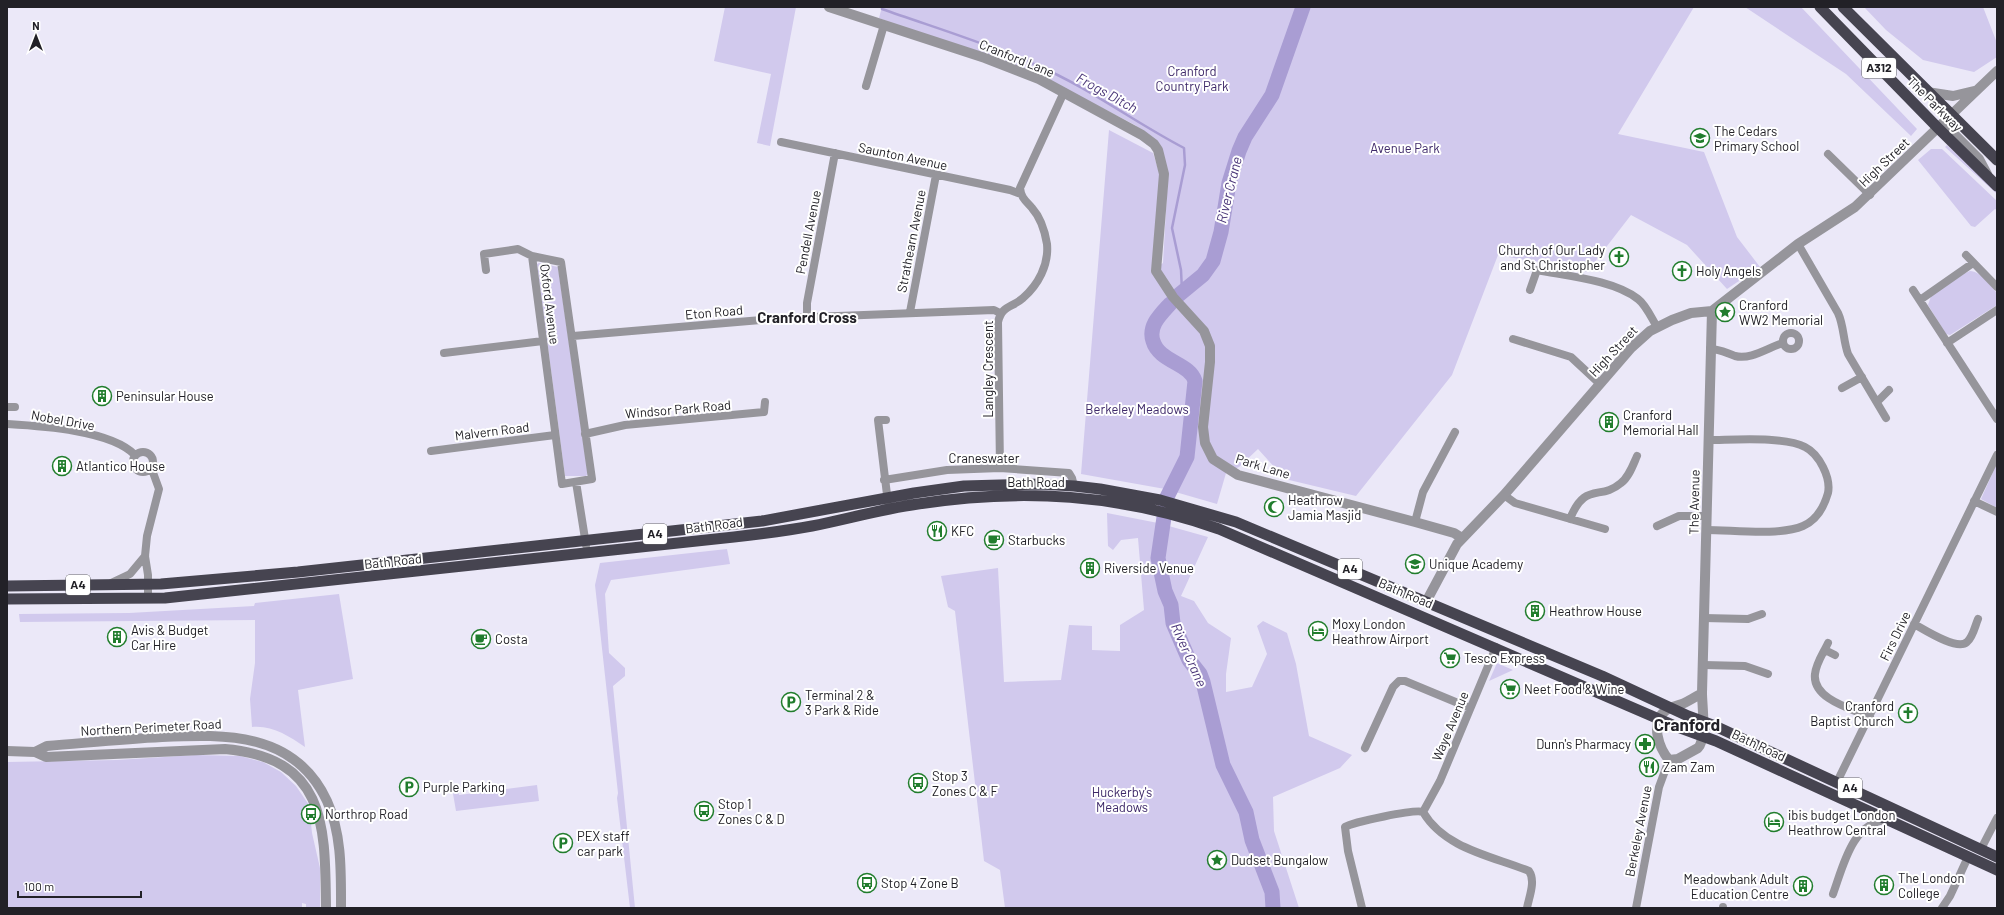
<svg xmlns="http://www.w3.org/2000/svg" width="2004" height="915" viewBox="0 0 2004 915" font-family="Barlow,sans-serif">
<rect width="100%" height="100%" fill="#ebe8f8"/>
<!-- green -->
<path fill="#d1c9ed" d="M725 7H796L770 146 757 143 771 74 714 61Z
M882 7H1694L1618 134 1704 152 1737 237 1760 267 1727 289 1687 245 1631 215 1587 272 1498 255 1452 375 1356 496 1285 479 1258 449 1239 467 1226 473 1217 504 1165 489 1081 474 1109 130 1153 153 1160 175 1152 271 1163 263 1168 175 1156 141 1135 125 1079 96 879 18Z
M1745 7H1801L1917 129 1911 136 1846 74Z
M1864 7H1983L1997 43V57L1974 72 1923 60 1886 30Z
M1947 145 1997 191V194L1945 147Z
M1931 149H1942L1997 201V210L1995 209 1975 227 1971 226 1918 160Z
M539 263 558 267 588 474 586 476H565L537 264Z
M1970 271C1981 271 1990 286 1997 293V305L1950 335 1946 334 1928 305 1931 296 1965 273Z
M1997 463V508L1981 499Z
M1107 513 1158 523 1208 537 1181 596 1194 601 1208 623 1231 638 1226 674V692L1252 687 1267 654 1257 626 1263 621 1287 633 1296 664 1309 736 1352 755 1340 768 1273 797 1274 831 1299 908H1005L1000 870 984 861 955 611 948 607 941 576 998 568 1004 682 1061 680 1069 625 1092 626V650L1120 651V625L1144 610 1138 538 1121 540 1113 550 1108 546Z
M727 549 730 564 611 580 605 594 609 653 625 668V676L613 686 635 908H630L617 798 618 793 595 585 600 563Z
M339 594 353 679 298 690 305 747C289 736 272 725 252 727L250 699 255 663V620L20 622 19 614 129 613 254 606 255 603Z
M1497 663 1513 670 1489 681Z
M196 755 240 756 263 762 281 772 296 786 309 805 312 833 320 868V908H306V904L302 903V908H7V762L117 760Z
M537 785 539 801 456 811 452 788H458L459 795Z"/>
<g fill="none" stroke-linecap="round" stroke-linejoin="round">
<!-- stream -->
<path stroke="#a99dd3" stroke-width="2.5" d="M882 7V9C933 27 986 43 1036 65 1088 87 1134 122 1184 148L1185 165 1172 228 1181 270 1182 291"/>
<!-- river -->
<path stroke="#a99dd3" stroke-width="15" d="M1175 298 1203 275 1213 261 1221 232 1229 183 1239 151 1245 137 1272 95 1303 7
M1170 304C1160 315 1148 326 1153 341 1159 362 1190 363 1195 381L1187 457 1167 497 1158 558 1165 591 1171 605 1173 623 1189 660 1200 674 1203 682 1223 765 1246 812 1252 840 1272 892 1273 908"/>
<!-- minor -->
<path stroke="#96959b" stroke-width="8" d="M866 86 884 25
M781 142 1010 190 1021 194
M1828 154 1870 195
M1798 244 1838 313C1844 326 1843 340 1848 354L1886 418
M1966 255 1997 287
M532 256 561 262 592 479 562 484Z
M486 270 484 254 518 249 532 256
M1530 290 1537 270C1567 276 1614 280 1638 299 1646 305 1652 319 1657 327
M1913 290 1997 419
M1920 300 1973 263
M910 312 936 175
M807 316V303L835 153
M1783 341a8 8 0 1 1 16 0a8 8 0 1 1-16 0Z
M573 336 786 318 994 310 1000 313
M1513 339 1571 357 1600 384
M1947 343 1997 310
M1710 349C1720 349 1726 353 1735 356 1751 360 1767 348 1783 343
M444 353 543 341
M1842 388 1862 377
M1877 402 1889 390
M7 407H15
M886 420H878L888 503
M7 424C41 426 111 430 135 455
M585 434 625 425 764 412 765 402
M431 451 555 435
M133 462a10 10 0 1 1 20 0a10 10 0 1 1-20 0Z
M1000 468 998 322C1002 305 1012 308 1023 298 1038 285 1049 265 1047 244 1045 232 1041 218 1032 208 1026 201 1021 198 1020 188L1064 92
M884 480 947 470 1000 468 1069 473 1072 478 1074 486
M576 482 586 545
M1504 495 1515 503 1605 529
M1974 501 1997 512
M1570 519C1585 481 1600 501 1621 483 1629 477 1633 465 1637 456
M1415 522 1423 492 1455 432
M1657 526 1679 516H1707
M1706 530C1734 530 1779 536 1803 526 1817 520 1824 507 1828 493 1830 483 1827 475 1823 467 1819 459 1813 451 1805 447 1785 436 1733 440 1708 440
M111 583 130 574 145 556
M148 598V575L145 556 147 536 159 489 151 467
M1704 618 1748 619 1762 614
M1914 624C1925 630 1957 651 1967 642 1973 637 1975 626 1978 619
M1828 643C1824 652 1816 663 1815 674 1812 699 1852 709 1870 717
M1825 650 1835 655
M1704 665 1745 666 1768 674
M1365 748 1393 687 1399 681H1405L1470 708
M1837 782 1997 455
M1423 812C1445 849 1492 856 1529 871 1536 881 1529 897 1527 908
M1981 849 1997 818
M1833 894C1843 867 1852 822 1887 820
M1723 907V908
M1362 908 1348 851 1345 827C1353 822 1415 809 1423 812L1440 781 1496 647
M1636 908 1659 787 1669 760
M1942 908 1950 896 1968 857"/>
<!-- tertiary -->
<path stroke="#96959b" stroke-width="10" d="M829 7 985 58 1039 79 1142 135 1154 144 1158 150 1164 174 1156 271 1173 297 1204 331 1210 346V362L1203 427 1205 443 1213 459 1238 475 1415 522 1454 533 1462 538
M1927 92 1953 96 1974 91
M1943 123 1979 159 1987 174
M1426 602 1457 544 1504 495 1631 348 1650 331 1672 320 1691 313 1712 311 1798 244 1855 207 1997 71
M1702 693C1695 697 1689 701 1682 704 1676 706 1670 707 1665 711 1650 723 1659 748 1669 760L1678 759 1698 748C1707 738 1702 706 1702 693L1712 311
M7 751 35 752 47 746C85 743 123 739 162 737 226 734 295 732 327 801 342 834 341 872 341 908
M35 752 46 757 225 749C327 758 325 826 326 908"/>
<!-- trunk -->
<path stroke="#464450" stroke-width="11" d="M1820 7 1938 128 1997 186
M1843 7 1997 160
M7 586 161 584 298 572 762 521 914 493 964 486 1040 484 1074 486 1100 489 1160 500 1236 522 1602 676 1688 716 1715 726 1997 857
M7 599 165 598 734 537C760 534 786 531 812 526 847 519 882 509 918 504 1022 488 1120 494 1219 529L1675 726 1716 741 1997 870"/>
</g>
<!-- icons -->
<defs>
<symbol id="school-ring" viewBox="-11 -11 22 22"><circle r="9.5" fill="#fff" stroke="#217d2d" stroke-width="1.5"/><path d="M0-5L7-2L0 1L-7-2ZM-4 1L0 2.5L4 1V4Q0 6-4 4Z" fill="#217d2d"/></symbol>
<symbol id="church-ring" viewBox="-11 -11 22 22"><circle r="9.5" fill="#fff" stroke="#217d2d" stroke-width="1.5"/><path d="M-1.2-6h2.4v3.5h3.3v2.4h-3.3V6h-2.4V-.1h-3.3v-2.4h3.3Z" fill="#217d2d"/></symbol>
<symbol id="sight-ring" viewBox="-11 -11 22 22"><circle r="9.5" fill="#fff" stroke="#217d2d" stroke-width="1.5"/><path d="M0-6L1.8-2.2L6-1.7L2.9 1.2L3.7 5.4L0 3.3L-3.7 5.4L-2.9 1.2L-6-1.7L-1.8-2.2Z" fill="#217d2d"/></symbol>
<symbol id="building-ring" viewBox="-11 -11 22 22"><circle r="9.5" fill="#fff" stroke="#217d2d" stroke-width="1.5"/><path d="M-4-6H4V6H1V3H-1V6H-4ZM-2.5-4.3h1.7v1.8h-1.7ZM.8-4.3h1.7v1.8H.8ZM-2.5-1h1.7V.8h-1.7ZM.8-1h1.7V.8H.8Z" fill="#217d2d"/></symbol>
<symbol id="mosque-ring" viewBox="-11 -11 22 22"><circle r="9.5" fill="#fff" stroke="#217d2d" stroke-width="1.5"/><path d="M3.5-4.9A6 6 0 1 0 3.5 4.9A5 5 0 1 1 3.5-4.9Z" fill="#217d2d"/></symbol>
<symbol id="restaurant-ring" viewBox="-11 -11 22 22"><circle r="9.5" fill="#fff" stroke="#217d2d" stroke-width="1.5"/><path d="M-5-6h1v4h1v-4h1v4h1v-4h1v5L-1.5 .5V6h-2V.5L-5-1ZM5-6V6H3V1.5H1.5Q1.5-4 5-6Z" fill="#217d2d"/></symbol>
<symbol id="cafe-ring" viewBox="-11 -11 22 22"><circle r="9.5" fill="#fff" stroke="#217d2d" stroke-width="1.5"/><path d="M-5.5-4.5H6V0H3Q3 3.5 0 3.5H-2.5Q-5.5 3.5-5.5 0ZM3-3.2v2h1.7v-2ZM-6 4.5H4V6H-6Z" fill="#217d2d"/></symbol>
<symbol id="hotel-ring" viewBox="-11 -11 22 22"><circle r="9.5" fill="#fff" stroke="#217d2d" stroke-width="1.5"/><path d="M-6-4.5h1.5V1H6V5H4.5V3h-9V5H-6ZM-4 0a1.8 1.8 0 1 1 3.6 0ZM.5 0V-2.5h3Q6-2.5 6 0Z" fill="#217d2d"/></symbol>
<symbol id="supermarket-ring" viewBox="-11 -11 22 22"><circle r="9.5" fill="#fff" stroke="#217d2d" stroke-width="1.5"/><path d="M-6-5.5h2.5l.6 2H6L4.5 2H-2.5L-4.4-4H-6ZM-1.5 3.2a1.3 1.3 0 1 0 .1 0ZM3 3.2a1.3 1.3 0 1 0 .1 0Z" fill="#217d2d"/></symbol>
<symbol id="parking-ring" viewBox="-11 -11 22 22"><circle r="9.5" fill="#fff" stroke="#217d2d" stroke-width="1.5"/><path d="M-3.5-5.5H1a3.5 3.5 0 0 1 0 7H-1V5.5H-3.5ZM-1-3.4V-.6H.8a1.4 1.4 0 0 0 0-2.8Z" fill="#217d2d"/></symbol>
<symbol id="pharmacy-ring" viewBox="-11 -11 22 22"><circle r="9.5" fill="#fff" stroke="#217d2d" stroke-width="1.5"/><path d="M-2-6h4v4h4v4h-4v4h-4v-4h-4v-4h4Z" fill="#217d2d"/></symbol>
<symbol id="bus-ring" viewBox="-11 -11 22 22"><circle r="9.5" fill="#fff" stroke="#217d2d" stroke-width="1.5"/><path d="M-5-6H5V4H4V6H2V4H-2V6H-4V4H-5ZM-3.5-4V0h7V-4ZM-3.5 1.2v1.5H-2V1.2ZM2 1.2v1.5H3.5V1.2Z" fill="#217d2d"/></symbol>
</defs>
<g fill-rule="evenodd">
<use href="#school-ring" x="1689" y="127" width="22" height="22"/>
<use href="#church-ring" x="1608" y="246" width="22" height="22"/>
<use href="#church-ring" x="1671" y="260" width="22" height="22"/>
<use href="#sight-ring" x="1714" y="301" width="22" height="22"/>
<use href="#building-ring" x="91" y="385" width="22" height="22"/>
<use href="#building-ring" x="1598" y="411" width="22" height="22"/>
<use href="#building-ring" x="51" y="455" width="22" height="22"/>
<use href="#mosque-ring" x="1263" y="496" width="22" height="22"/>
<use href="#restaurant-ring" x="926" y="520" width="22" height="22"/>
<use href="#cafe-ring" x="983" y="529" width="22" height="22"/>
<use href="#school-ring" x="1404" y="553" width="22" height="22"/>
<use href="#building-ring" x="1079" y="557" width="22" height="22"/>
<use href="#building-ring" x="1524" y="600" width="22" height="22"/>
<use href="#hotel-ring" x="1307" y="620" width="22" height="22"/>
<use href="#building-ring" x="106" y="626" width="22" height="22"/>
<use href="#cafe-ring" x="470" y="628" width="22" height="22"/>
<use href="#supermarket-ring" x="1439" y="647" width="22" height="22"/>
<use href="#supermarket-ring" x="1499" y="678" width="22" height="22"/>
<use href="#parking-ring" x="780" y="691" width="22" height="22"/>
<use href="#church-ring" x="1897" y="702" width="22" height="22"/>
<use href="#pharmacy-ring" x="1634" y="733" width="22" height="22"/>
<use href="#restaurant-ring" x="1638" y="756" width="22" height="22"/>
<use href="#bus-ring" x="907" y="772" width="22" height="22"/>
<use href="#parking-ring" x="398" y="776" width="22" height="22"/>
<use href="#bus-ring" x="693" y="800" width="22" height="22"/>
<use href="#bus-ring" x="300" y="803" width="22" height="22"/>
<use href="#hotel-ring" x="1763" y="811" width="22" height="22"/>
<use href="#parking-ring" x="552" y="832" width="22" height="22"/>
<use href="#sight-ring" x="1206" y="849" width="22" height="22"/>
<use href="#bus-ring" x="856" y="872" width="22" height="22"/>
<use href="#building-ring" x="1873" y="874" width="22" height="22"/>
<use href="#building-ring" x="1792" y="875" width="22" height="22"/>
</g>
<g text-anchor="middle" stroke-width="4" stroke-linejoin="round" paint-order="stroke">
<!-- shield labels -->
<g fill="#fff" stroke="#646468" stroke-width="1">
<rect x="1862" y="58" width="34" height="20" rx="3"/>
<rect x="643" y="524" width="24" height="20" rx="3"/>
<rect x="1338" y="559" width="24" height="20" rx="3"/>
<rect x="66" y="575" width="24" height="20" rx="3"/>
<rect x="1838" y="778" width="24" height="20" rx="3"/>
</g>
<g font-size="12" font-weight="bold" fill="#222127">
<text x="1879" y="72">A312</text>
<text x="655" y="538">A4</text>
<text x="1350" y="573">A4</text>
<text x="78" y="589">A4</text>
<text x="1850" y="792">A4</text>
</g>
<!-- street labels -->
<g font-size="13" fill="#222127" stroke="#fff">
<text transform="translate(1017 58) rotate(22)" y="5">Cranford Lane</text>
<text transform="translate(1935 104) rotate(45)" y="5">The Parkway</text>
<text transform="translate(903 156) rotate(12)" y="5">Saunton Avenue</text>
<text transform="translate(1884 162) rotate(-44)" y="5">High Street</text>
<text transform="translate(808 232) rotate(-79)" y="5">Pendell Avenue</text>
<text transform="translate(911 241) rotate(-79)" y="5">Strathearn Avenue</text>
<text transform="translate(550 304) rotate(83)" y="5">Oxford Avenue</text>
<text transform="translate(714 312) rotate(-5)" y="5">Eton Road</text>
<text transform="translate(1613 351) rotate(-47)" y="5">High Street</text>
<text transform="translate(988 369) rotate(-90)" y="5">Langley Crescent</text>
<text transform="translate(678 409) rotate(-5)" y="5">Windsor Park Road</text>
<text transform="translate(63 420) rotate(10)" y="5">Nobel Drive</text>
<text transform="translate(492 431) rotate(-7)" y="5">Malvern Road</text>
<text x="984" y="463">Craneswater</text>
<text transform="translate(1263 466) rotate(17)" y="5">Park Lane</text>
<text x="1036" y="487">Bath Road</text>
<text transform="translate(1694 502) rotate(-89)" y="5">The Avenue</text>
<text transform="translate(714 525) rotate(-7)" y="5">Bath Road</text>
<text transform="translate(393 561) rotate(-6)" y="5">Bath Road</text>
<text transform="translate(1406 593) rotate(23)" y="5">Bath Road</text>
<text transform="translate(1895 636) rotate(-64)" y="5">Firs Drive</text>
<text transform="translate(1450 726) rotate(-67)" y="5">Waye Avenue</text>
<text transform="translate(151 727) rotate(-3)" y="5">Northern Perimeter Road</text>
<text transform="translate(1759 745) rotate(25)" y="5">Bath Road</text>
<text transform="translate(1638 831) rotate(-79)" y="5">Berkeley Avenue</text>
</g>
<!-- park labels -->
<g font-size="13" fill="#3e2969" stroke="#fff">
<text x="1192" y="76">Cranford<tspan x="1192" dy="15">Country Park</tspan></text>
<text x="1405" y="153">Avenue Park</text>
<text x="1137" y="414">Berkeley Meadows</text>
<text x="1122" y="797">Huckerby's<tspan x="1122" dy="15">Meadows</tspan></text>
</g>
<!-- poi labels -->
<g font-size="13" fill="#222127" stroke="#fff" text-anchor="start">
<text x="1714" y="136">The Cedars<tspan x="1714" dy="15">Primary School</tspan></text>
<text x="1605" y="255" text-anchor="end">Church of Our Lady<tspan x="1605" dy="15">and St Christopher</tspan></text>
<text x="1696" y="276">Holy Angels</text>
<text x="1739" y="310">Cranford<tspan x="1739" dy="15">WW2 Memorial</tspan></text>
<text x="116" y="401">Peninsular House</text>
<text x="1623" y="420">Cranford<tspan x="1623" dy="15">Memorial Hall</tspan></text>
<text x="76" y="471">Atlantico House</text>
<text x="1288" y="505">Heathrow<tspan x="1288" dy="15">Jamia Masjid</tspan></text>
<text x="951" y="536">KFC</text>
<text x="1008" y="545">Starbucks</text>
<text x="1429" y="569">Unique Academy</text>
<text x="1104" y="573">Riverside Venue</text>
<text x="1549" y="616">Heathrow House</text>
<text x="1332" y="629">Moxy London<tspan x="1332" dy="15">Heathrow Airport</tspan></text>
<text x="131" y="635">Avis &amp; Budget<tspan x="131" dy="15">Car Hire</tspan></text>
<text x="495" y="644">Costa</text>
<text x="1464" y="663">Tesco Express</text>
<text x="1524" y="694">Neet Food &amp; Wine</text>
<text x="805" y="700">Terminal 2 &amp;<tspan x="805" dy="15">3 Park &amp; Ride</tspan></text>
<text x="1894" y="711" text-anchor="end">Cranford<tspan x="1894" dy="15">Baptist Church</tspan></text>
<text x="1631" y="749" text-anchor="end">Dunn's Pharmacy</text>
<text x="1663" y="772">Zam Zam</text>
<text x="932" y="781">Stop 3<tspan x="932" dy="15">Zones C &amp; F</tspan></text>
<text x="423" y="792">Purple Parking</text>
<text x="718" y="809">Stop 1<tspan x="718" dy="15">Zones C &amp; D</tspan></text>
<text x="325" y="819">Northrop Road</text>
<text x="1788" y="820">ibis budget London<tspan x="1788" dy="15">Heathrow Central</tspan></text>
<text x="577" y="841">PEX staff<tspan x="577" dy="15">car park</tspan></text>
<text x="1231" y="865">Dudset Bungalow</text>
<text x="1898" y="883">The London<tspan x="1898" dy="15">College</tspan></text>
<text x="1789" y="884" text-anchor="end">Meadowbank Adult<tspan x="1789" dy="15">Education Centre</tspan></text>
<text x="881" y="888">Stop 4 Zone B</text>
</g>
<!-- water labels -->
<g font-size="14" font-style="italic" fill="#4b3779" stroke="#fff">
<text transform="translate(1107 93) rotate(29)" y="5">Frogs Ditch</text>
<text transform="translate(1229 190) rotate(-76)" y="5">River Crane</text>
<text transform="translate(1189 655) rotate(66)" y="5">River Crane</text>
</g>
<!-- quarter labels -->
<g font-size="15" font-weight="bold" fill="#222127" stroke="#fff">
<text x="807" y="323">Cranford Cross</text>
</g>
<!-- district labels -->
<g font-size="17" font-weight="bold" fill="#222127" stroke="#fff">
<text x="1687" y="731">Cranford</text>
</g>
</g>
<!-- border -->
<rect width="2004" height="915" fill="none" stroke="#222127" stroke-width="16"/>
<!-- north arrow -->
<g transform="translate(36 36)" stroke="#ffffff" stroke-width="3" paint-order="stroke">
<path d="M0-3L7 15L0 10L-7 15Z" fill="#222127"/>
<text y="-6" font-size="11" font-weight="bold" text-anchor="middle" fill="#222127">N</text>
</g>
<!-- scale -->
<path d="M18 891v6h123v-6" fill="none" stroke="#222127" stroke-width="2"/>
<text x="24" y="891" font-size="12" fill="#222127" stroke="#ffffff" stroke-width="3" paint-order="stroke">100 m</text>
</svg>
